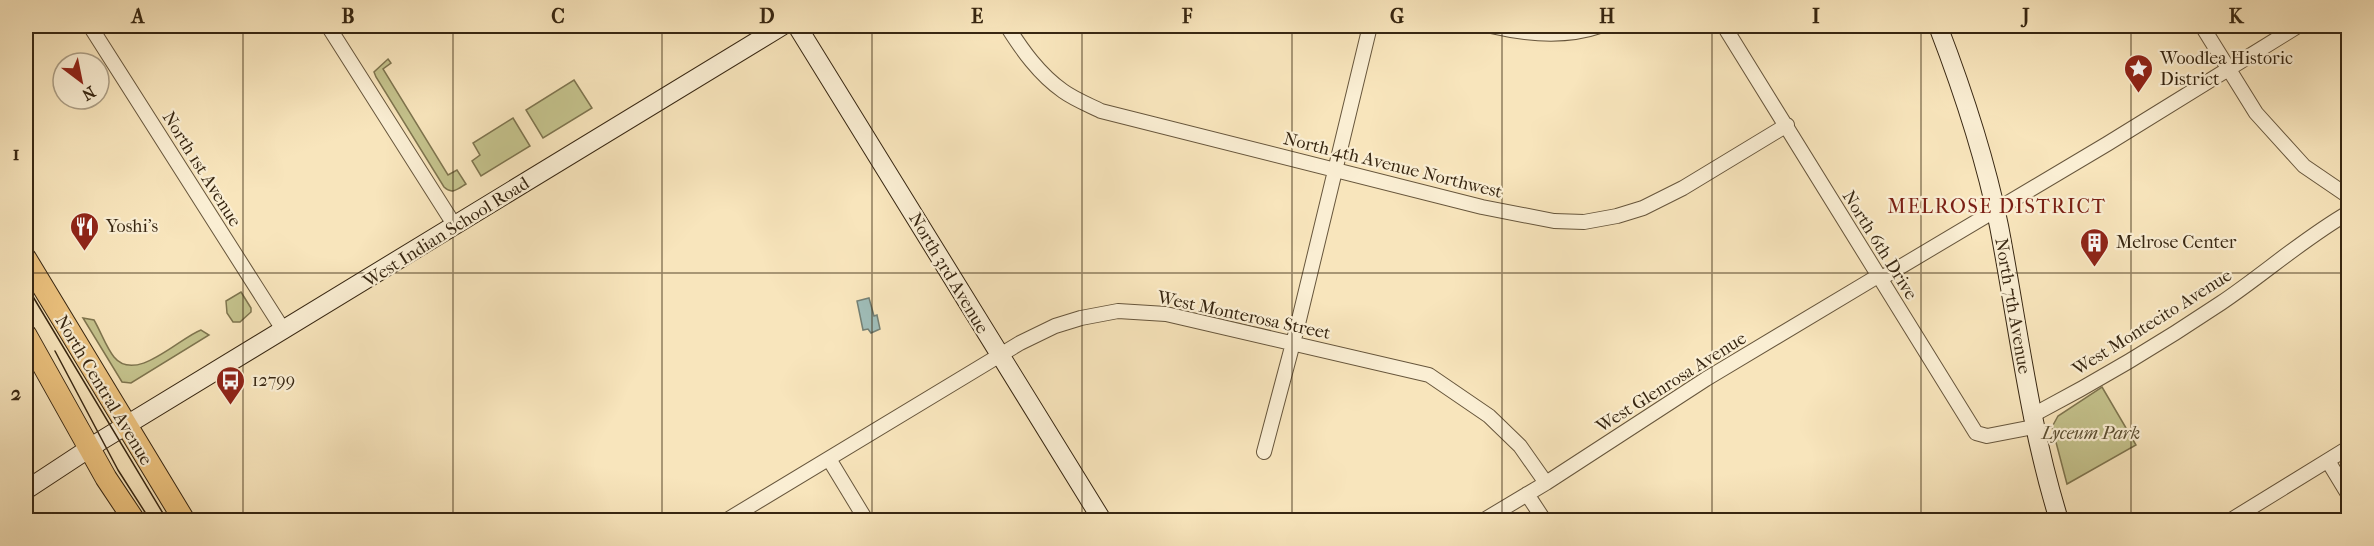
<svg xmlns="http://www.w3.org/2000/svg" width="2374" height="546" viewBox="0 0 2374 546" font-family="'IM FELL French Canon',serif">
<rect width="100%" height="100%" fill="#f8e5bc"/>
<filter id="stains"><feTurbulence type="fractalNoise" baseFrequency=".00333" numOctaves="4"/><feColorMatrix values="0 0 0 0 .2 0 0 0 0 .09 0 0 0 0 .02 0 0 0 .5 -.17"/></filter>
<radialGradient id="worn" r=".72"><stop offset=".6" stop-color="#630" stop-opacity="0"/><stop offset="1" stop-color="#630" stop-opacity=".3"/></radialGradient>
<!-- green -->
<path fill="#c4c28c" stroke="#7e744e" stroke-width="1.5" d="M388 59 391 63 383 69 448 175 457 170 466 184C458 189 452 195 444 187L376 77 374 72Z
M574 80 592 108 543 138 526 110Z
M513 118 530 146 481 176 472 161 480 155 473 143Z
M241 292 251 308V312L240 322H233L227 313 226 301Z
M83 318 94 320C101 332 106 347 114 357 136 384 179 338 201 330L209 335 131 383 122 382Z
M2102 387 2136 445 2067 484 2052 427 2058 416Z"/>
<!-- water -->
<path fill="#9fbdb8" stroke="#758175" stroke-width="1.5" d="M869 298 874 316 877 315 880 329 871 333 868 329 863 330 857 301Z"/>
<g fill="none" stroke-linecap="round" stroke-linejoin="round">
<defs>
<path id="street" d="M90 26 284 331
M328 26 455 226
M1007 26C1022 50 1039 74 1063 91 1074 99 1089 105 1101 111L1482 207 1554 221 1584 222 1617 216 1643 208 1683 188 1787 125
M1491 26C1525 34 1566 38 1600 26
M1724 26 1976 433 1987 436 2033 427
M2202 26 2256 113 2304 166 2348 196
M1880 279 2107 144 2298 26
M2031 416C2096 382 2160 344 2221 303 2264 274 2303 239 2348 213
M1264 452 1297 328 1370 26
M829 459 866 520
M2328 461 2348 494
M1527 494 1544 520
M727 520 1020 343 1055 326 1081 318 1118 311 1166 314 1429 375 1489 416 1520 446 1546 483
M1484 520 1546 483 1706 379 1878 276
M2231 520 2348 448"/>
<path id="secondary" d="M797 26 1102 520
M1938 26C1963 91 1985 157 1999 226 2018 325 2029 424 2059 520
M26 490 102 440 782 26"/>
<path id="primary" d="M26 259 184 520
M26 335 106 478 134 520"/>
</defs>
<!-- street casing -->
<use href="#street" stroke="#67563c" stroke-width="16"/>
<!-- secondary casing -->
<use href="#secondary" stroke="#372611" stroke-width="20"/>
<!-- primary casing -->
<use href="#primary" stroke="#372611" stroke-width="23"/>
<!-- street -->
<use href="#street" stroke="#faeed3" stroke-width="14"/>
<!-- secondary -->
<use href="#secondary" stroke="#faeed3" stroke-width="18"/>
<!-- primary -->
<use href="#primary" stroke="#ecc27e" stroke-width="21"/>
<!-- tram -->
<path stroke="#372611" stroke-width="1.5" d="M26 285 167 520
M55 351 118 470 150 520"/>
</g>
<!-- grid -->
<path fill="none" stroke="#372611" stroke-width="1.5" stroke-opacity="0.55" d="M243 26V520M453 26V520M662 26V520M872 26V520M1082 26V520M1292 26V520M1502 26V520M1712 26V520M1921 26V520M2131 26V520M26 273H2348"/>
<!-- icons -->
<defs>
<symbol id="sight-pin" viewBox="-11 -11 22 30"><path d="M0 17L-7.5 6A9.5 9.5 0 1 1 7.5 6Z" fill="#8f2418" stroke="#faeed3"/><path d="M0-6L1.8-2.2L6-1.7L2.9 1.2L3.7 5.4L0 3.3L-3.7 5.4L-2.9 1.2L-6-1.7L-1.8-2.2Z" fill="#fff"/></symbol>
<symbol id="restaurant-pin" viewBox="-11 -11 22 30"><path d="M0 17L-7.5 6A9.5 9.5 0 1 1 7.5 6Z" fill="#8f2418" stroke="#faeed3"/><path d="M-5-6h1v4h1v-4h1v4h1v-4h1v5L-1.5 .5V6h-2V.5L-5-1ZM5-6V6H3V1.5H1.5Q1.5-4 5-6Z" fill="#fff"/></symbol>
<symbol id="building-pin" viewBox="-11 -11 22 30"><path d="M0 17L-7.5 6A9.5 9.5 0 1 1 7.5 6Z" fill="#8f2418" stroke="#faeed3"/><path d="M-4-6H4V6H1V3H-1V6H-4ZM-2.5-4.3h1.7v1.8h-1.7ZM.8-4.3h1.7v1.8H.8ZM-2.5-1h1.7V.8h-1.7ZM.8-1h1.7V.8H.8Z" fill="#fff"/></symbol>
<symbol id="bus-pin" viewBox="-11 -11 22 30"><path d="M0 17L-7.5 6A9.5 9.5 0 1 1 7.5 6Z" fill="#8f2418" stroke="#faeed3"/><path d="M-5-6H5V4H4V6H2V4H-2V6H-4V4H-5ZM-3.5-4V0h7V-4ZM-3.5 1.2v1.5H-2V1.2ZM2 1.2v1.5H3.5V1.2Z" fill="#fff"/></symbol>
</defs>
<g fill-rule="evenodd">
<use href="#sight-pin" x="2122" y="52" width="33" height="45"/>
<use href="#restaurant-pin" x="68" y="210" width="33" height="45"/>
<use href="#building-pin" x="2078" y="226" width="33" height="45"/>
<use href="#bus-pin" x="214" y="364" width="33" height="45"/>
</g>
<g text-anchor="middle" stroke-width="4.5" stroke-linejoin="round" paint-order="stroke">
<!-- poi labels -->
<g font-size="18" fill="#372611" stroke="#faeed3" text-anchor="start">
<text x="2160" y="64">Woodlea Historic<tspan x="2160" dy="21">District</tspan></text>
<text x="106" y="232">Yoshi’s</text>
<text x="2116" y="248">Melrose Center</text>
<text x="252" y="386">12799</text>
</g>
<!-- street labels -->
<g font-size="18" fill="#372611" stroke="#faeed3">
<text transform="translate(1393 165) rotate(14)" y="6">North 4th Avenue Northwest</text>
<text transform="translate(202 169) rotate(58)" y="6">North 1st Avenue</text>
<text transform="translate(446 232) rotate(-32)" y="6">West Indian School Road</text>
<text transform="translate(1880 245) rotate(58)" y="6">North 6th Drive</text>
<text transform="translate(949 273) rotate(59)" y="6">North 3rd Avenue</text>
<text transform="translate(2013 306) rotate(80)" y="6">North 7th Avenue</text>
<text transform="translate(1244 315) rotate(12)" y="6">West Monterosa Street</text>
<text transform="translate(2152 322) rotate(-32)" y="6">West Montecito Avenue</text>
<text transform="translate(1671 382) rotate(-32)" y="6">West Glenrosa Avenue</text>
<text transform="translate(104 390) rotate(59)" y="6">North Central Avenue</text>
</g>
<!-- park labels -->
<g font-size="18" font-style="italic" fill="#5a4d30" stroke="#faeed3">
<text x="2091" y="439">Lyceum Park</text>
</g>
<!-- neighbourhood labels -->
<g font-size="20" letter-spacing="1.5" fill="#7a1f14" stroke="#faeed3">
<text x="1997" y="213">MELROSE DISTRICT</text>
</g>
</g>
<!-- margin -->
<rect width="2374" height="546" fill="none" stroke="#f8e5bc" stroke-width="66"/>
<!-- north arrow -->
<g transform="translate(81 81) rotate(148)"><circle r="28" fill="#faeed3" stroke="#ac9e85" stroke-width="1.5"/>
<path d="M0-4.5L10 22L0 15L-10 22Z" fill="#8f2418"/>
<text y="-9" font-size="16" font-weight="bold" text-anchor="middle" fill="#372611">N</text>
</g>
<rect x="33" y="33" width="2308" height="480" fill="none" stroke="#372611" stroke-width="2"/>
<g font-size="20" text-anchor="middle" font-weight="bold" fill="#372611">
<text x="138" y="23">A</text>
<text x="348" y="23">B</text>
<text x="558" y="23">C</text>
<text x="767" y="23">D</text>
<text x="977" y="23">E</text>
<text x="1187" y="23">F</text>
<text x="1397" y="23">G</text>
<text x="1607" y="23">H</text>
<text x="1816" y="23">I</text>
<text x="2026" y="23">J</text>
<text x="2236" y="23">K</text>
<text x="16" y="160">1</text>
<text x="16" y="400">2</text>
</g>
<rect width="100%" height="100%" filter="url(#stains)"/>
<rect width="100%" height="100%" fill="url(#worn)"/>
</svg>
